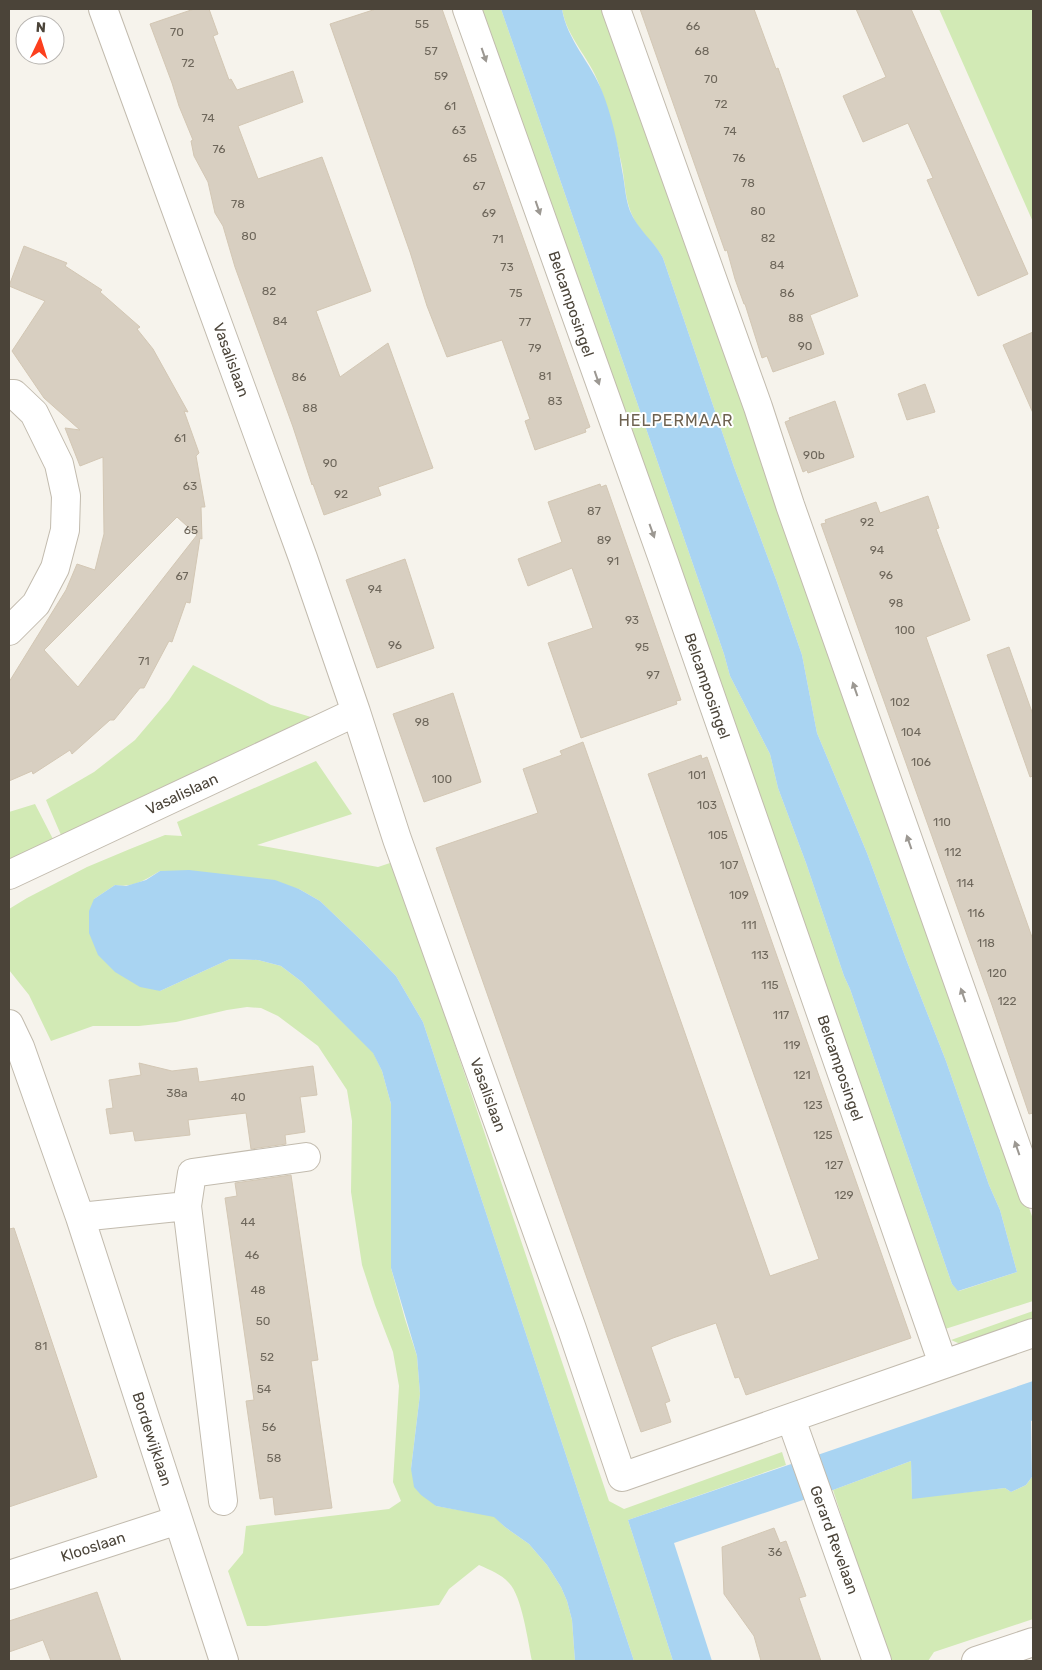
<svg xmlns="http://www.w3.org/2000/svg" width="1042" height="1670" viewBox="0 0 1042 1670" font-family="Rubik,sans-serif">
<rect width="100%" height="100%" fill="#f6f3ec"/>
<!-- green -->
<path fill="#d2eab5" d="M476 9H501L724 654 730 676 770 754 778 788 806 863 844 976 850 989 952 1284 959 1291 1017 1272 1000 1210 989 1185 946 1061 906 959 867 853 817 733 802 655 777 582 734 467 663 258C654 242 639 232 632 215 625 199 625 183 622 166 616 138 609 111 599 84 589 57 567 38 562 9H605L836 670 851 719 1033 1219V1301L942 1330Z
M939 9H1033V222Z
M193 665 271 705 311 717 61 835 46 800 94 772 135 740 169 700Z
M316 761 352 814 257 845 378 867 393 862 609 1501 624 1509 782 1452 786 1465 628 1520 673 1661H634L423 1022 396 976 363 942 320 901 299 889 160 871C145 880 133 888 115 885L94 899 160 991 230 959 258 960 281 966 302 982 373 1052 382 1071 391 1104V1268L405 1319 417 1356 420 1394 411 1469 436 1506 494 1516 505 1527 529 1544 547 1565 561 1587 567 1601 572 1620 575 1661H532C528 1642 522 1596 509 1583 501 1574 490 1570 479 1565L449 1589 439 1605 266 1626H247L228 1571 243 1553 246 1526 389 1509 401 1501 393 1482 399 1386 393 1352 375 1305 362 1265 351 1192 352 1121 347 1090 318 1046 278 1016 261 1008 247 1007 227 1010 176 1022 139 1026H93L51 1041 29 995 9 970V909L27 898 87 867 130 849 165 835 182 836 177 822Z
M35 804 53 839 9 862V812Z
M1033 1311V1319L970 1342 958 1343 951 1340Z
M911 1461 912 1498 1005 1488 1011 1492 1026 1485 1032 1477 1033 1619 934 1652 928 1661H893L887 1656 833 1490Z"/>
<!-- water -->
<path fill="#a9d4f2" d="M501 9H562C567 40 591 63 602 91 612 116 618 144 622 170 625 184 625 198 630 211 638 230 654 241 663 258L734 467 777 582 802 655 817 733 867 853 906 959 946 1061 989 1185 1000 1210 1017 1272 958 1291 952 1284 850 989 844 976 806 863 778 788 770 754 730 676 724 654Z
M189 870 275 880 299 889 320 901 363 942 396 976 423 1022 634 1661H575L572 1620 567 1601 561 1587 547 1565 529 1544 505 1527 494 1517 436 1506 421 1495 414 1487 411 1469 420 1394 417 1356 391 1268V1104L382 1071 373 1053 302 982 281 966 258 960 230 959 160 991 140 987 115 972 98 955 89 933V911L94 899 115 885 126 886 146 880 160 871Z
M1033 1381V1420L1031 1421 1032 1477 1026 1485 1011 1492 1005 1488 912 1499 911 1461 833 1490 674 1543 712 1661H673L628 1520Z"/>
<!-- building -->
<path fill="#d8cfc1" stroke="#d3c7b4" fill-rule="evenodd" d="M194 9H209L218 34 213 36 229 80 231 79 237 90 293 71 303 102 238 126 258 179 322 157 371 291 316 311 340 377 388 343 433 468 378 487 381 495 324 515 313 484 312 485 293 427 235 267 223 226 215 213 208 182 194 156 191 141 193 140 179 106 172 83 150 24Z
M376 9H442L590 427 585 429 586 432 535 450 525 421 530 419 502 340 447 357 427 306 410 252 330 24Z
M640 9H754L776 69 778 68 858 296 810 315 824 354 773 372 767 356 762 358 745 304H744L735 279 727 250 725 251Z
M856 9H911L1028 274 978 296 927 180 933 178 908 123 863 142 843 96 886 77Z
M24 246 67 263 65 266 102 290 100 292 140 327 137 329 153 349 188 412 184 411 199 453 196 456 205 507H201L202 539 200 538 190 603 186 602 172 642 169 641 144 688H140L114 720H110L72 754 70 750 33 774 32 771 9 781V682L66 590 77 564 95 570 104 534 103 457 80 466 65 428 80 430 44 398 12 351 45 301 9 286ZM177 517 197 535 78 687 44 650Z
M1033 332V413L1003 345Z
M925 384 935 412 907 420 898 394Z
M835 401 854 457 808 473 807 470 803 472 785 422 790 420 789 418Z
M600 484 601 487 606 485 681 700 676 701 677 704 581 738 548 643 593 628 572 568 528 586 518 559 562 542 548 502Z
M928 496 939 528 936 529 970 620 926 637 1033 940V1113L1029 1114 992 1005 821 524 826 523 825 520 876 502 880 513Z
M405 559 434 648 377 668 346 580Z
M1009 647 1033 715V776L1030 777 987 655Z
M453 693 481 782 424 802 393 714Z
M583 742 770 1276 819 1259 648 774 701 755 702 759 707 757 911 1338 746 1395 739 1377 735 1378 716 1323 673 1338 651 1347 670 1401 665 1403 671 1422 641 1432 436 848 538 813 523 769 562 755 560 751Z
M139 1063 172 1071 197 1068 199 1082 313 1066 317 1095 300 1097 305 1132 285 1135 286 1144 251 1149 246 1113 188 1120 190 1135 135 1141 133 1131 110 1134 106 1109 113 1108 109 1080 141 1075Z
M291 1175 318 1360 311 1361 332 1508 275 1515 273 1497 260 1499 246 1401 254 1400 225 1198 237 1196 235 1183Z
M14 1228 97 1477 9 1507V1229Z
M774 1528 780 1543 786 1541 806 1596 799 1598 821 1661H761L754 1636 724 1594 722 1547Z
M97 1592 121 1661H51L43 1640 9 1652V1621Z"/>
<g fill="none" stroke-linecap="round" stroke-linejoin="round">
<defs>
<path id="minor" d="M103 9 303 558 356 712
M467 9 664 562 943 1364
M616 9 758 407 790 505 1033 1194
M9 394H14L34 413 59 464 66 496 65 530 55 568 36 604 9 631
M9 875 356 712 397 839 572 1329 622 1477 1033 1333
M9 1024 20 1047 80 1217 224 1661
M80 1217 187 1206
M791 1419 877 1661
M223 1501 187 1206 192 1173 306 1157
M9 1575 178 1520
M976 1661 1033 1642"/>
</defs>
<!-- minor casing -->
<use href="#minor" stroke="#c2bbae" stroke-width="30"/>
<!-- minor -->
<use href="#minor" stroke="#fff" stroke-width="28"/>
</g>
<!-- one-way arrows -->
<defs><path id="oneway-solid" d="M-6-.8H1V-3.2L6.5 0L1 3.2V.8H-6Z" transform="scale(1.25)"/></defs>
<g fill="#9c9892">
<use href="#oneway-solid" transform="translate(484 55) rotate(71)"/>
<use href="#oneway-solid" transform="translate(538 208) rotate(71)"/>
<use href="#oneway-solid" transform="translate(597 378) rotate(71)"/>
<use href="#oneway-solid" transform="translate(652 531) rotate(70)"/>
<use href="#oneway-solid" transform="translate(855 689) rotate(-109)"/>
<use href="#oneway-solid" transform="translate(909 842) rotate(-109)"/>
<use href="#oneway-solid" transform="translate(963 995) rotate(-109)"/>
<use href="#oneway-solid" transform="translate(1017 1148) rotate(-109)"/>
</g>
<g text-anchor="middle" stroke-width="4" stroke-linejoin="round" paint-order="stroke">
<!-- number labels -->
<g font-size="12" fill="#6e675b">
<text x="422" y="28">55</text>
<text x="693" y="30">66</text>
<text x="177" y="36">70</text>
<text x="431" y="55">57</text>
<text x="702" y="55">68</text>
<text x="188" y="67">72</text>
<text x="441" y="80">59</text>
<text x="711" y="83">70</text>
<text x="721" y="108">72</text>
<text x="450" y="110">61</text>
<text x="208" y="122">74</text>
<text x="459" y="134">63</text>
<text x="730" y="135">74</text>
<text x="219" y="153">76</text>
<text x="470" y="162">65</text>
<text x="739" y="162">76</text>
<text x="748" y="187">78</text>
<text x="479" y="190">67</text>
<text x="238" y="208">78</text>
<text x="758" y="215">80</text>
<text x="489" y="217">69</text>
<text x="249" y="240">80</text>
<text x="768" y="242">82</text>
<text x="498" y="243">71</text>
<text x="777" y="269">84</text>
<text x="507" y="271">73</text>
<text x="269" y="295">82</text>
<text x="516" y="297">75</text>
<text x="787" y="297">86</text>
<text x="796" y="322">88</text>
<text x="280" y="325">84</text>
<text x="525" y="326">77</text>
<text x="805" y="350">90</text>
<text x="535" y="352">79</text>
<text x="545" y="380">81</text>
<text x="299" y="381">86</text>
<text x="555" y="405">83</text>
<text x="310" y="412">88</text>
<text x="180" y="442">61</text>
<text x="814" y="459">90b</text>
<text x="330" y="467">90</text>
<text x="190" y="490">63</text>
<text x="341" y="498">92</text>
<text x="594" y="515">87</text>
<text x="867" y="526">92</text>
<text x="191" y="534">65</text>
<text x="604" y="544">89</text>
<text x="877" y="554">94</text>
<text x="613" y="565">91</text>
<text x="886" y="579">96</text>
<text x="182" y="580">67</text>
<text x="375" y="593">94</text>
<text x="896" y="607">98</text>
<text x="632" y="624">93</text>
<text x="905" y="634">100</text>
<text x="395" y="649">96</text>
<text x="642" y="651">95</text>
<text x="144" y="665">71</text>
<text x="653" y="679">97</text>
<text x="900" y="706">102</text>
<text x="422" y="726">98</text>
<text x="911" y="736">104</text>
<text x="921" y="766">106</text>
<text x="697" y="779">101</text>
<text x="442" y="783">100</text>
<text x="707" y="809">103</text>
<text x="942" y="826">110</text>
<text x="718" y="839">105</text>
<text x="953" y="856">112</text>
<text x="729" y="869">107</text>
<text x="965" y="887">114</text>
<text x="739" y="899">109</text>
<text x="976" y="917">116</text>
<text x="749" y="929">111</text>
<text x="986" y="947">118</text>
<text x="760" y="959">113</text>
<text x="997" y="977">120</text>
<text x="770" y="989">115</text>
<text x="1007" y="1005">122</text>
<text x="781" y="1019">117</text>
<text x="792" y="1049">119</text>
<text x="802" y="1079">121</text>
<text x="177" y="1097">38a</text>
<text x="238" y="1101">40</text>
<text x="813" y="1109">123</text>
<text x="823" y="1139">125</text>
<text x="834" y="1169">127</text>
<text x="844" y="1199">129</text>
<text x="248" y="1226">44</text>
<text x="252" y="1259">46</text>
<text x="258" y="1294">48</text>
<text x="263" y="1325">50</text>
<text x="41" y="1350">81</text>
<text x="267" y="1361">52</text>
<text x="264" y="1393">54</text>
<text x="269" y="1431">56</text>
<text x="274" y="1462">58</text>
<text x="775" y="1556">36</text>
</g>
<!-- street labels -->
<g font-size="15" fill="#4b4439" stroke="#fff">
<text transform="translate(571 304) rotate(71)" y="5">Belcamposingel</text>
<text transform="translate(231 360) rotate(70)" y="5">Vasalislaan</text>
<text transform="translate(707 686) rotate(71)" y="5">Belcamposingel</text>
<text transform="translate(182 794) rotate(-25)" y="5">Vasalislaan</text>
<text transform="translate(840 1068) rotate(71)" y="5">Belcamposingel</text>
<text transform="translate(488 1095) rotate(70)" y="5">Vasalislaan</text>
<text transform="translate(152 1439) rotate(72)" y="5">Bordewijklaan</text>
<text transform="translate(834 1540) rotate(70)" y="5">Gerard Revelaan</text>
<text transform="translate(93 1547) rotate(-18)" y="5">Klooslaan</text>
</g>
<!-- neighbourhood labels -->
<g font-size="16" letter-spacing="1" fill="#6e6250" stroke="#fff">
<text x="676" y="426">HELPERMAAR</text>
</g>
</g>
<!-- border -->
<rect width="1042" height="1670" fill="none" stroke="#4b4439" stroke-width="20"/>
<!-- north arrow -->
<g transform="translate(40 40) rotate(4)"><circle r="24" fill="#ffffff" stroke="#b7b4b0"/>
<path d="M0-4L9 19L0 12L-9 19Z" fill="#fc3f1d"/>
<text y="-8" font-size="14" font-weight="bold" text-anchor="middle" fill="#4b4439">N</text>
</g>
</svg>
